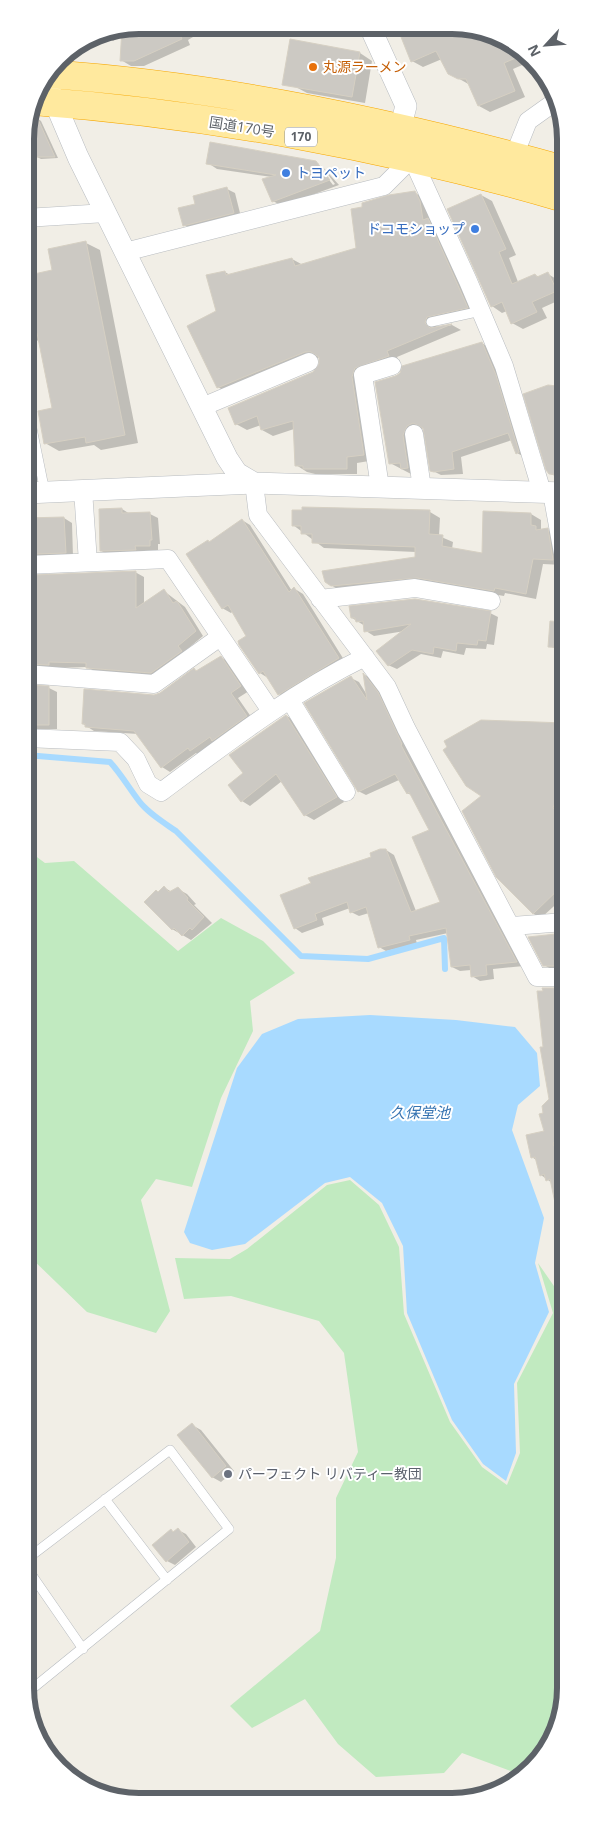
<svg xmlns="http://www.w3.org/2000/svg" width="591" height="1827" viewBox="0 0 591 1827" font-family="'Open Sans','Noto Sans JP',sans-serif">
<rect width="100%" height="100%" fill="#f1eee6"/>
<!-- green -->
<path fill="#c1eac0" d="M26 849 45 863 74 861 178 951 221 918 263 941 295 973 250 1001 253 1031 221 1098 192 1187 156 1179 141 1200 170 1311 156 1333 87 1312 27 1254Z
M350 1180 379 1205 399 1247 404 1314 450 1422 482 1467 507 1485 520 1453 517 1383 553 1313 538 1263 565 1302 566 1696 538 1763 519 1774 462 1753 444 1773 376 1777 338 1744 305 1699 252 1728 230 1706 320 1631 336 1558V1498L358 1452 344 1353 319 1321 231 1296 184 1299 175 1258 230 1259 247 1249 327 1185Z"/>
<!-- water -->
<path fill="#a8daff" d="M370 1015 456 1020 515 1027 537 1053 540 1086 518 1105 512 1130 544 1218 535 1263 549 1312 514 1384 516 1453 506 1481 483 1464 452 1420 407 1313 403 1246 382 1203 350 1177 325 1183 245 1244 212 1250 190 1243 184 1232 237 1068 262 1034 298 1019Z"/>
<!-- shadow -->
<path fill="#0003" d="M138 25H213L188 40 190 45 144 66H131L121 60 122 36 113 41 102 32Z
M399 27H475L483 31 484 35 487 34 533 58 534 60 513 69 525 97 490 112 479 106 470 85 449 73 442 59 423 67 412 61Z
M360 53 372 61 365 103 307 93 294 86Z
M37 118 41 121 58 158 41 159 37 157Z
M315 162 319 164H317L333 185 335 184 321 165 339 185 282 206 273 201 272 177 217 169 208 163Z
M227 189 235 193 241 217 191 229 184 225 196 205Z
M415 193 426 199 478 313 438 323 436 328 452 325 461 330 397 357 399 362 366 374 375 460 357 463V474H315L307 472 296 465 294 429 273 436 262 430 261 425 247 430 236 424 314 373 321 364 320 357 229 394 218 387 217 312 225 272 230 275 292 259 303 265 358 249Z
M481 195 492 201 516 255 509 258 518 282 535 275 540 277 548 274 558 280 564 292V298L542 308 547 318 523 329 512 323 507 311 502 313 492 306Z
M86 243 100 250 138 443 101 450 94 445 59 451 45 443 53 409 40 342 26 334 25 314 34 312 54 271Z
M482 343 491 349 526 458 517 453 512 440 461 457 463 474 441 475 431 470 424 428 416 431 417 473 411 474 390 463 376 383Z
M557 387 564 391V479L550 474Z
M122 509 130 514H150L158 518 160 544H158V550L143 551 144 554 110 555 101 551Z
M430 512 440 518 439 536 453 542 452 549 483 554 531 514 541 520V530L547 529 558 535 563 565 543 564 536 599 505 593 504 596 428 583 342 592 331 585 416 558V552L324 548 293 525Z
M33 515 40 519 64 518 72 523 73 557 26 566V516Z
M242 520 250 525 292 591 295 589 303 594 346 663 287 698 279 694 268 678 260 673 247 637 233 611 231 613 222 608 210 543Z
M135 572 144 577V604L164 591 185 607 203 636 185 651 189 656 160 677 96 672 87 667 30 669 26 674V575Z
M490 613 498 617 494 645 487 644 486 649 466 648 464 655 443 651 441 658 421 654 397 669 388 665 405 631 374 636 366 631 365 626 352 618Z
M551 623 564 624 565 652 549 646Z
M221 657 229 662 249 691 238 698 254 721 199 755 196 753 170 772 162 767 138 734 94 731 83 724 161 694 194 670 197 672Z
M365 675 371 679 385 698 524 966 493 969 494 979 480 981 472 976 471 970 460 971 452 967 448 933 416 940 417 944 386 951 379 947 369 913 359 916 351 912 350 908 322 918 324 925 302 933 295 928 373 857 386 850 394 855 416 911 441 902 431 831 413 796 407 793 399 780 366 795 358 791 351 678 359 682 367 695Z
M26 684 49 688 57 692V729H26Z
M287 716 295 721 344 802 314 820 305 815 282 781 250 806 242 801 245 773Z
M565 770V896L541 918 532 913 497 876Z
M165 888 172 892 178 889 187 894 196 904 194 905 212 923 191 940 172 929 158 893Z
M565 933V970H553L544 965Z
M565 988V1142L561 1150 565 1155V1288L562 1286 555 1246 565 1244 552 1183 541 1175 536 1160 532 1157 545 1132 544 1114 551 1100 545 1048 544 989Z
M192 1425 201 1430 234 1471 221 1482 212 1477Z
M178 1530 186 1534 196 1547 175 1565 167 1561Z"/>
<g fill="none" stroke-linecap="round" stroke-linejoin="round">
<!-- stream -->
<path stroke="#a8daff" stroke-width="6" d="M26 755 110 762C121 774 129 788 139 801 148 813 163 822 176 831L301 956 368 959 444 938 445 969"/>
</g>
<!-- building -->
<path fill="#ccc9c3" stroke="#d6d0c3" d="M138 25H175L182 39 134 61H120L122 28Z
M397 27H474L477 36 485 33 525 54 504 63 515 91 478 106 466 79H458L448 74 436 51 411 62Z
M290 39 360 52 352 97 282 85Z
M33 117H37L55 157H36Z
M210 142 316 161 330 180 272 202 262 179 276 175 206 164Z
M227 187 234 213 183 226 178 208 195 204 193 196Z
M415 191 420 201 423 220 428 218 468 308 427 317 425 323 430 328 452 324 387 351 389 356 355 368 352 377 364 455 347 457V469H303V466H295L293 421 261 430 257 416 235 425 228 408 313 372 319 364V357L311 352H305L217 388 187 326 216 311 206 275 225 271 226 275 292 258 295 266 356 248 351 209 362 207V203L389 195Z
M481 194 506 249 499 252 512 284 535 274 537 277 548 272 557 291 532 302 537 312 511 324 502 302 491 307 447 209Z
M86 241 125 435 86 443 85 437 44 444 38 411 52 408 37 333 26 335 25 312 33 311 25 276 52 270 48 249Z
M482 342 496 375 519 452 516 454 508 433 452 452 454 469 434 472 430 471 423 428 413 423 407 426 403 435 408 468 401 469 400 463 389 464 375 382 396 376 400 373 402 366Z
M548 385 557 386 564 406V475L549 474 546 470 523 394Z
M302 507 430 510 429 534 443 535 442 546 482 553 483 511 531 513V525L536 526V530L548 528 553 560 533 559 526 594 495 588 494 591 417 578 331 586 325 582 322 571 415 557V547L312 543V534H301V526H292V510H302Z
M122 508V513L150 512 152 540H150V546H135L136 550 100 551 99 509Z
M64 517 66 553 35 554 34 546H26V518Z
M242 519 289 592 294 587 339 658 278 695 263 671 259 674 239 645 238 641 246 636 228 605 222 609 186 554 208 540 209 542Z
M136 571V608L164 589 173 603 177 601 196 631 178 646 182 651 151 673 86 668V663L49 662V665L26 664V581H30V578H36V575Z
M415 599 491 611 486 641 478 640 477 645 457 643 456 651 434 647 433 654 412 650 388 666 376 651 411 624 364 632 363 621 356 622 355 618H351L349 606Z
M550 621 564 622 565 648 548 647Z
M221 656 241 686 231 693 247 716 212 741 210 737 190 751 188 748 161 768 134 731 85 727V724H82L84 689 154 695 160 693 194 668 196 671Z
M363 673 378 692 402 744 401 745 517 962 486 965 487 975 471 977 470 965 451 967 446 928 409 936 410 940 378 948 366 907 350 913 347 902 315 914 317 920 294 929 280 895 311 883 308 878 371 857 370 853 380 849H386L411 912 440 902 412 837 429 830 409 792 407 794 395 774 358 792 304 703 351 676 367 700Z
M26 685 49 686V725H26Z
M286 715 337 797 304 816 276 774 241 802 228 785 243 773 229 755Z
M481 720 565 723V774L553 808 565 816V883L533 914 496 877 462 811 481 796 466 786 443 750 447 747 444 741Z
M164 886 169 892 178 887 188 898 187 900 204 917 192 930 190 928 182 936 174 928 172 930 144 902 156 890 158 892Z
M565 933V966H543L528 937Z
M542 988H565V1133L558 1135 553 1144 558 1153 565 1155V1216L558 1217 550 1179 546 1181 544 1174 540 1176 535 1157 531 1158 526 1135 544 1131 539 1114 543 1113 542 1106 549 1099 540 1047H543L537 991H543Z
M192 1423 226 1466 212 1478 177 1435Z
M178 1528 189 1542 166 1562 152 1545 171 1529 173 1532Z"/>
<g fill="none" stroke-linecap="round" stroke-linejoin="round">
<defs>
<path id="service" d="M431 322 481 311
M26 399 45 492
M105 1499 167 1580
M27 1559 170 1450 229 1529 27 1693
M27 1568 83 1649"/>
<path id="minor" d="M514 156 528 121 556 101
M25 218 106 213
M125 252 384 186 412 158 468 281 504 366 542 492
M202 407 309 362
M414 434 422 488
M254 483 258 515 387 687 406 728 537 977H565
M380 487 363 375 392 366
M83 490 88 562
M552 493 564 559
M26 565 168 559 271 711
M320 599 415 588 491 601
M26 674 154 684 220 637
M290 700 346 792
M26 738 120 742 136 759 148 784 161 792C227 743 291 693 365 657
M512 926 565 922
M564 1144H565"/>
<path id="tertiary" d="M370 27 406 106 400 129
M50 91 78 157 227 458 237 473 254 483
M26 493 254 483 564 493"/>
<path id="trunk" d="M48 74C221 86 397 123 564 170
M33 101C210 114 394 148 564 198"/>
</defs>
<!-- service casing -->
<use href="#service" stroke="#b8bcc0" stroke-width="10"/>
<!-- minor casing -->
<use href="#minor" stroke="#b8bcc0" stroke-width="19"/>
<!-- tertiary casing -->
<use href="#tertiary" stroke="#b8bcc0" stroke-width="22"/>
<!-- trunk casing -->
<use href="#trunk" stroke="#f7a700" stroke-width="29"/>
<!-- service -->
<use href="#service" stroke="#fff" stroke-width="9"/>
<!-- minor -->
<use href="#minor" stroke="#fff" stroke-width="18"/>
<!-- tertiary -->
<use href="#tertiary" stroke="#fff" stroke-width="21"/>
<!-- trunk -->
<use href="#trunk" stroke="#ffe99e" stroke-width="28"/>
</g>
<!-- markers -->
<circle fill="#e8710a" stroke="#fff" stroke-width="2" cx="313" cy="67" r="5"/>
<g fill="#3f7fe0" stroke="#fff" stroke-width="2">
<circle cx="286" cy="173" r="5"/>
<circle cx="475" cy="229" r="5"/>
</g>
<circle fill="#6b7280" stroke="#fff" stroke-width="2" cx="228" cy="1474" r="5"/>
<g text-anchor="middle" stroke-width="4" stroke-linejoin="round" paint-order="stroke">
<!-- shield labels -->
<rect fill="#fff" stroke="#8e9195" stroke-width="1" x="285" y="127.5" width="32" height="19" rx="4"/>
<g font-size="12" font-weight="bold" fill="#5d6268">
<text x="301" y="141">170</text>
</g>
<!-- food labels -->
<g font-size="14" fill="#c56008" stroke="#fff" text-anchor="start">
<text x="323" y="72">丸源ラーメン</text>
</g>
<!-- street labels -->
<g font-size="14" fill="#5d6268" stroke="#fff">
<text transform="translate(242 127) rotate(9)" y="5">国道170号</text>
</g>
<!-- shop labels -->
<g font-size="14" fill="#366cbe" stroke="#fff" text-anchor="start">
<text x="296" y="178">トヨペット</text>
<text x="465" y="234" text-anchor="end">ドコモショップ</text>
</g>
<!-- worship labels -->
<g font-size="14" fill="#5b616d" stroke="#fff" text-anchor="start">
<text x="238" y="1479">パーフェクト リバティー教団</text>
</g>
<!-- water labels -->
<g font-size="15" font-style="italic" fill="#3774b2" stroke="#fff">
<text x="420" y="1118">久保堂池</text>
</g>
</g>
<!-- crop -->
<path d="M0 0H591V1827H0ZM139 34H452A105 105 0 0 1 557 139V1688A105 105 0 0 1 452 1793H139A105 105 0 0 1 34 1688V139A105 105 0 0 1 139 34Z" fill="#fff" fill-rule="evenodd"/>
<path fill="none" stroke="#5d6268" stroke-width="6" d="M139 34H452A105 105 0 0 1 557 139V1688A105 105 0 0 1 452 1793H139A105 105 0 0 1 34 1688V139A105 105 0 0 1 139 34Z"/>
<!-- north arrow -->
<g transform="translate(546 45) rotate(244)" stroke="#ffffff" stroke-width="4" paint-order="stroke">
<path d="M0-4L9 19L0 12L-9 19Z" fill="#5d6268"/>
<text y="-8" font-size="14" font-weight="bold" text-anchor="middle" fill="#5d6268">N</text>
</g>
</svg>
